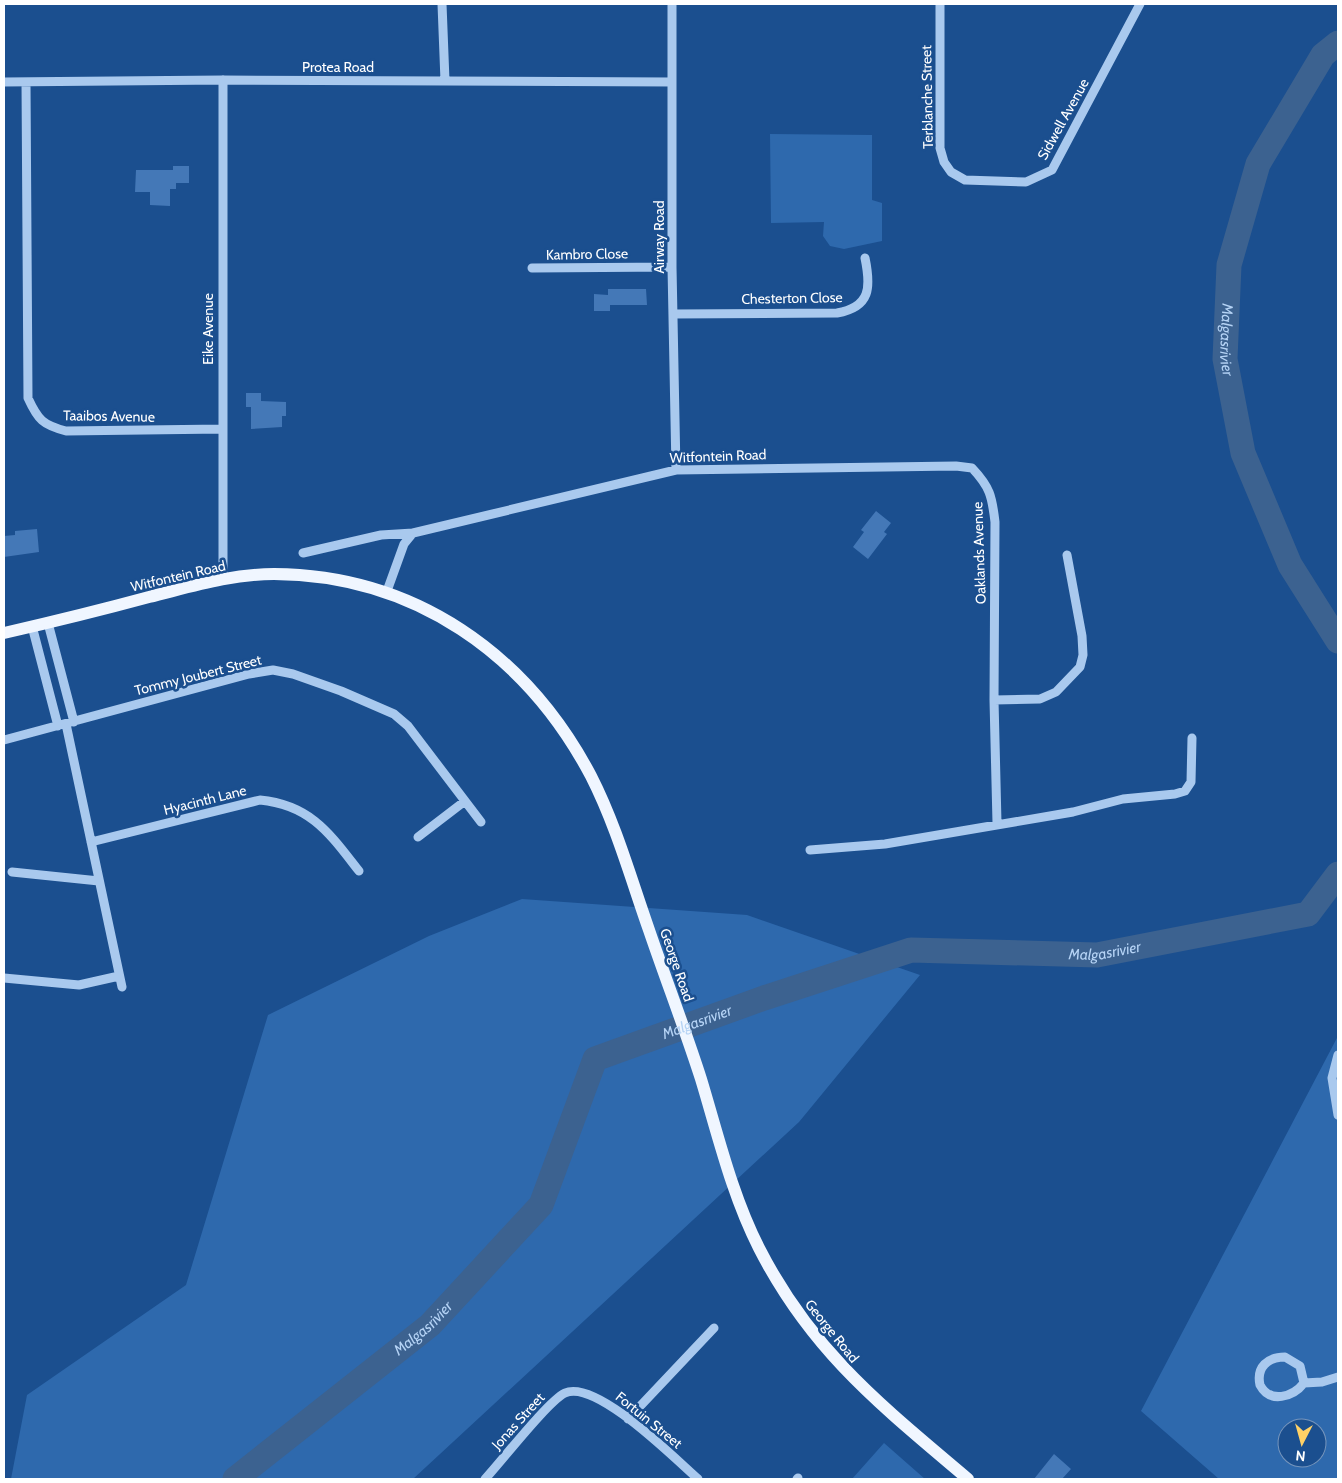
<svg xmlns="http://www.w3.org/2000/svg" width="1342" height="1483" viewBox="0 0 1342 1483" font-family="Cabin,sans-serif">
<rect width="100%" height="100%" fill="#1b4f8f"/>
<!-- green -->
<path fill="#2e69ad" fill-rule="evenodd" d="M770 134 872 135V200L882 203V241L844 249 830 246 823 236 824 222 771 223Z
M522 899 747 915 920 975 799 1122 413 1479H11L27 1395 186 1285 268 1015 429 936Z
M1338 1036V1479H1219L1141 1411ZM1287 1428H1317V1458H1287Z
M884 1443 925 1479H852Z"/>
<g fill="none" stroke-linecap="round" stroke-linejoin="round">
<!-- river -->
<g stroke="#3c6290" stroke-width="25">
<path id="s1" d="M1338 43 1323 55 1258 164 1229 265 1225 359 1243 453 1290 565 1338 641"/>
<path id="s2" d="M235 1479 430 1325 541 1205 595 1059 764 998 911 950 1097 955 1308 914 1338 874"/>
</g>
</g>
<!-- building -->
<path fill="#4478b7" d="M173 166H189V183H176V189H170V206L150 205V192H135L136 170H173Z
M608 289H646L647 305H610V311H594V294L608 295Z
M246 393H261V401L286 402V416H282V427L251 429V407H246Z
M876 511 891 523 884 532 887 534 868 559 853 547 864 532 861 530Z
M37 529 39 552 4 557V536L15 535V531Z
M1054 1454 1071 1469 1062 1479H1034Z"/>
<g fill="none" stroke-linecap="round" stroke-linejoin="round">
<!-- minor -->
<path stroke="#a9c9ee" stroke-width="9" d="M442 4 445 81
M672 4V267L676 470
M940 4V148L944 162 951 172 965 180 1026 182 1052 170 1140 4
M223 80V578
M4 82 223 80 672 82
M26 82 28 398C38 420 43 425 66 431L222 429
M532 268 672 267
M674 314 837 313C871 307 871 287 865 258
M303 553 381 535 413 533
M387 591 404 544 413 533 676 470 956 466 972 468C990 487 992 496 995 522L994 700
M48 623 74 722
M32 626 58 726
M66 724 122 987
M4 740 249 674 273 670 293 674 341 691 394 714 408 726 481 822
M997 823 994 700 1040 699 1056 692 1080 667 1083 655 1082 636 1067 555
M418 837 465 801
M91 842 260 800C311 805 330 834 359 871
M810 850 885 844 1073 812 1123 799 1175 794 1185 791 1191 782 1192 738
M12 872 99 881
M4 978 79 985 119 976
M1338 1055 1332 1078 1338 1115
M1285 1357 1300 1366 1304 1383C1293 1397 1270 1404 1260 1385 1256 1367 1268 1357 1285 1357Z
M1304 1383 1322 1382 1338 1377
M628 1419 714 1328
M485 1479C501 1462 548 1401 565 1393 596 1379 674 1458 698 1479
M797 1479 798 1478"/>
<!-- major -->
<path stroke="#f0f6ff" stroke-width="12" d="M4 633C52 622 101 610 149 597 190 587 231 574 274 574 414 575 526 653 591 776 616 825 631 879 649 930 666 980 685 1029 701 1079 718 1135 732 1195 759 1248 812 1352 882 1406 968 1479"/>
</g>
<g text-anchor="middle" stroke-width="5" stroke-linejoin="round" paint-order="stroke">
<!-- street labels -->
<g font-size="14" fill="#fff" stroke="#1b4f8f">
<text x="338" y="72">Protea Road</text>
<text transform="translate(927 97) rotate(-91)" y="5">Terblanche Street</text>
<text transform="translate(1063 119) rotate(-61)" y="5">Sidwell Avenue</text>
<text transform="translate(659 237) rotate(-90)" y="5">Airway Road</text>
<text transform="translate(587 254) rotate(-1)" y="5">Kambro Close</text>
<text transform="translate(792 298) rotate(-1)" y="5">Chesterton Close</text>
<text transform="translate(208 329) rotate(-90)" y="5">Eike Avenue</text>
<text transform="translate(109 416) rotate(1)" y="5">Taaibos Avenue</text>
<text transform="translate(718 456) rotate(-2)" y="5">Witfontein Road</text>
<text transform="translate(979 553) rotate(-92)" y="5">Oaklands Avenue</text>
<text transform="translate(178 576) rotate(-13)" y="5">Witfontein Road</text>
<text transform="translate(198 675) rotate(-14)" y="5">Tommy Joubert Street</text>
<text transform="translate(205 800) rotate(-14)" y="5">Hyacinth Lane</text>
<text transform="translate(677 965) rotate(71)" y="5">George Road</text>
<text transform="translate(832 1331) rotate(51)" y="5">George Road</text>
<text transform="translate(649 1420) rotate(39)" y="5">Fortuin Street</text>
<text transform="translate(518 1421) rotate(-48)" y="5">Jonas Street</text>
</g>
<!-- water labels -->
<g font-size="15" font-style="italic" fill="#b5d3f5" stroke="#1b4f8f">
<text dy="5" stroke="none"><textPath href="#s1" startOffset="326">Malgasrivier</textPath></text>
<text dy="5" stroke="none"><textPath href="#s2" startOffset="1096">Malgasrivier</textPath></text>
<text dy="5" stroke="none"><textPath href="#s2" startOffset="676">Malgasrivier</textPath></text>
<text dy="5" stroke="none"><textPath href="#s2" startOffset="241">Malgasrivier</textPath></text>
</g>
</g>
<!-- border -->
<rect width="1342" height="1483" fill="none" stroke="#ffffff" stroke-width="10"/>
<!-- north arrow -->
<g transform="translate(1302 1443) rotate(186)"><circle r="24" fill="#1b4f8f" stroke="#7695bc"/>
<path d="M0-4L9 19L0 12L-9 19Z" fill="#ffd166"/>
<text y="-8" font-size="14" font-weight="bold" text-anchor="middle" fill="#ffffff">N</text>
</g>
</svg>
